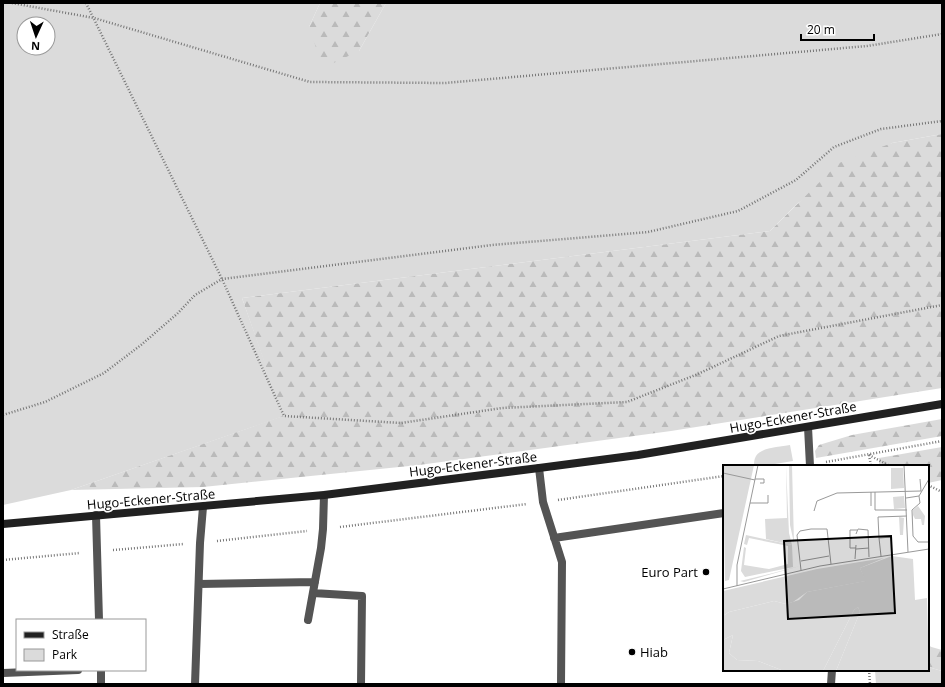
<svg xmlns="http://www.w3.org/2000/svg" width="945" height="687" viewBox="0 0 945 687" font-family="'Open Sans',sans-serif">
<defs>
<pattern id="forest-firs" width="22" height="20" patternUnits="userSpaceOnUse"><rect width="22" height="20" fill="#dbdbdb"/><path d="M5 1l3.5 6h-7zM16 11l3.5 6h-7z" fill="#bababa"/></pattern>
</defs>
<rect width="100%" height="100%" fill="#fff"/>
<!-- green -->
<path fill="#dbdbdb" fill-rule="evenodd" d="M3 3H320L309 27 359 51 386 3H942V134L892 143 798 203 770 231 242 298 284 416 71 490 3 505ZM24 24H48V48H24Z
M790 445 793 461 763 466H754C754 463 754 459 756 456 762 447 780 447 790 445Z
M928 667 942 671V684H876L875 670H928Z"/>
<!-- forest -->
<path fill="url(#forest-firs)" d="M320 3H386L359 51 323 68 309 27Z
M942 134V388L671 431 419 465 203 487 71 490 283 416 242 298 770 231 839 163 892 143Z
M942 419V436L816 458 815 451 819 445 852 435Z
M942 447V480L928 483V466H879V458Z
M928 646 942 650V671L928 667Z"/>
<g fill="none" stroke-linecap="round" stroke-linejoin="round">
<!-- path -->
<path stroke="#767676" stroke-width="2.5" stroke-dasharray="1 2" stroke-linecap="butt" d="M12 3 94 18 310 82 445 83 867 46 942 34
M86 3 222 279 284 416 401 423 502 408 627 402 698 374 779 336 942 305
M3 415 45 402 104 373 141 345 177 314 195 295 222 279 492 245 648 232 738 211 796 180 834 147 881 129 942 121
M869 455 890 466
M869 455 871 466
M826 462 942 441
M928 485 942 492
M558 500 724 476
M340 527 527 504
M217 541 307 531
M113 550 184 544
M3 560 80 553
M869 670 870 684"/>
<!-- service -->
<path stroke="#545454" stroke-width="8" d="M808 427 810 466
M539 468 543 502 562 562 561 684
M96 515 99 620
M554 538 724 513
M199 584 315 582
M313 593 362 596 361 684
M308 620 321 548 323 529 324 495
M3 673 78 670
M101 684V670
M195 684 200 543 203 507
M831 684 832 670"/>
<!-- secondary -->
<path stroke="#212121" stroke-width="8" d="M3 524 324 495 539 468 638 455 942 404"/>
</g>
<!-- markers -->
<g fill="#000" stroke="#fff" stroke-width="1.5">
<circle cx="706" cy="572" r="4"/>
<circle cx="632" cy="652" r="4"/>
</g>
<g text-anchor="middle" stroke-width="3.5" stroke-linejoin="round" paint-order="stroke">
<!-- street labels -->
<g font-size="13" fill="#000" stroke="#fff">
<text transform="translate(793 417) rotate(-10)" y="5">Hugo-Eckener-Straße</text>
<text transform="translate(473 464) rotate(-7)" y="5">Hugo-Eckener-Straße</text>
<text transform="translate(151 499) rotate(-5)" y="5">Hugo-Eckener-Straße</text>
</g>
<!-- poi labels -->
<g font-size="13" fill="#000" stroke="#fff" text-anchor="end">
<text x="698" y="577">Euro Part</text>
<text x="640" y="657" text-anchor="start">Hiab</text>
</g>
</g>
<!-- overview -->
<g transform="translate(723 465)">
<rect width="206" height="206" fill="#fff"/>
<path d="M0 0H31L6 115 2 116ZM63 0 66 68 69 80 43 74 42 54 64 53ZM66 0H69L71 78 67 60ZM168 3H180L181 23 168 24ZM181 31 182 43 171 44 170 32ZM195 41 202 51 201 60H199L198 54H192L190 50V45ZM176 52 181 53 180 70H177ZM169 91 190 94 192 135 204 133 206 206H113L137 147 135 142 131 145 100 206H61L35 196 14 195 6 188 10 170 0 175V151L6 147 51 136 63 139 76 135 84 127 142 116 137 103Z" fill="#dbdbdb"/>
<path d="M23 70 69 80 70 102 22 112 18 106 21 82 23 83 21 100 46 104 65 99V81L26 73 24 80 21 79ZM161 93 137 103 143 116 84 127 70 137 63 139 51 136 6 147 0 151V126L94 104ZM77 101 21 117 17 116 50 108ZM135 142 137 147 113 206H100L131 145ZM10 170 6 188 14 195 35 196 61 206H0V175Z" fill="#dbdbdb"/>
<path fill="none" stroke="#999" stroke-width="1" d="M181 0 185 87M0 8 32 15M32 14H41V18H37M197 14 198 26M148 27V41M152 27V45H184M196 31 197 38 189 45 190 71 195 77H206M183 33 196 31 206 14M27 38H45V30M91 46 94 36 114 28 198 26M133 69 135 64 145 65 146 92M169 72 156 73 155 52 184 51M156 73 158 91M133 83H127V65H134M133 84 146 83M132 94 133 80M78 96 106 91M78 105 74 70 77 66 88 64H104L108 99M14 121V100L35 0M0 124 97 101 206 84"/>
<path fill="#000" fill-opacity="0.15" stroke="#000" stroke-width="2" d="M168 71 172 148 65 154 61 76Z"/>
<rect width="206" height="206" fill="none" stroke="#000" stroke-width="2"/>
</g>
<!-- border -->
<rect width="945" height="687" fill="none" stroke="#000000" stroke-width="8"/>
<!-- legend -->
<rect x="16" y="619" width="130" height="52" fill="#ffffff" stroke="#999999"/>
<rect x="24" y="632" width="20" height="6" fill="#212121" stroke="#999999"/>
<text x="52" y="639" font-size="12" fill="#000000">Straße</text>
<rect x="24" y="649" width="20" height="12" fill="#dbdbdb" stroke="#999999"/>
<text x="52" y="659" font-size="12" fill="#000000">Park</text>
<!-- north arrow -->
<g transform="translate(36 36) rotate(183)"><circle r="19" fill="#ffffff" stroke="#999999"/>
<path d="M0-3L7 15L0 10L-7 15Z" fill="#000000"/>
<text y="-6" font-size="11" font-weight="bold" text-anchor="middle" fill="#000000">N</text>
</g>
<!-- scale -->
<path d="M801 34v6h73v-6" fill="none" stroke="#000000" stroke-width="2"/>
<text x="807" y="34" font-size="12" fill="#000000" stroke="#ffffff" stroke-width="3" paint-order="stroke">20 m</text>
</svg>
